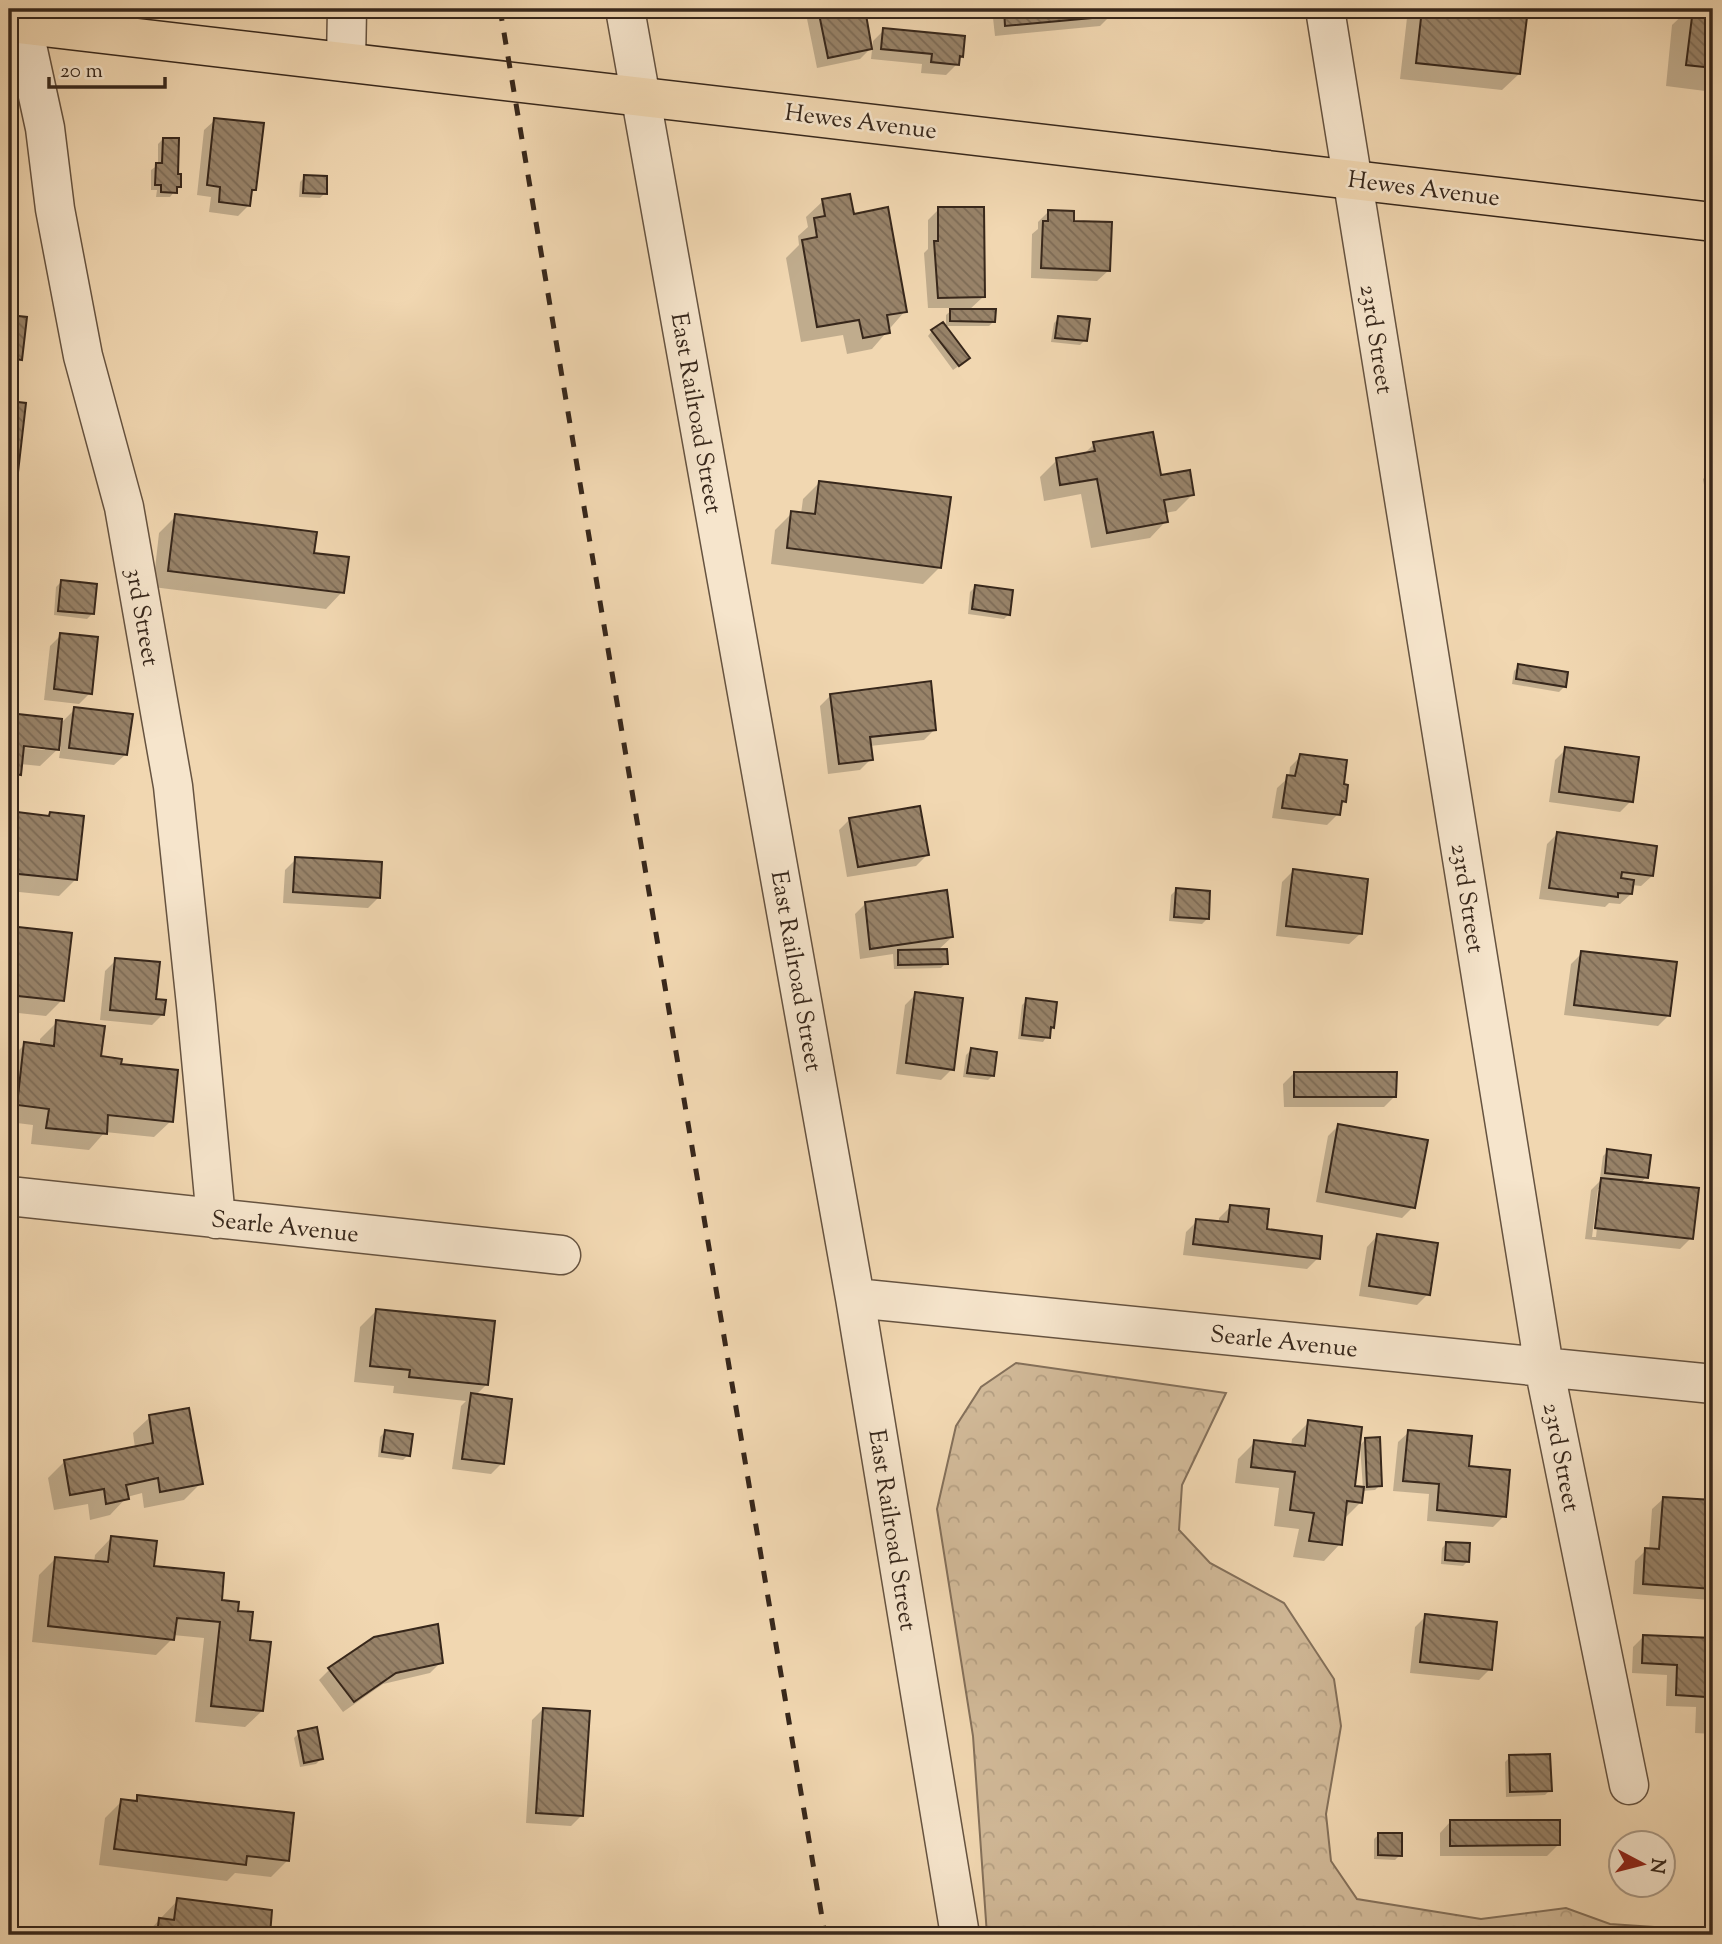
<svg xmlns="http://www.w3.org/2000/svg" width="1722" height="1944" viewBox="0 0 1722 1944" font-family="'Sorts Mill Goudy',serif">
<defs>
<pattern id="forest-crowns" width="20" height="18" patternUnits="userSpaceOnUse" patternTransform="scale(1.75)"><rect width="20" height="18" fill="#d1b998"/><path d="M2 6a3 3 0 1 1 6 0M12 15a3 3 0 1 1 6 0" fill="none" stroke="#b49f82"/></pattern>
<pattern id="building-back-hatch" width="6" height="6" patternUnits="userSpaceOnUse" patternTransform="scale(1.75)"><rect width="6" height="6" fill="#988369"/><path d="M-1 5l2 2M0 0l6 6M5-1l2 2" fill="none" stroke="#7d6b56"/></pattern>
</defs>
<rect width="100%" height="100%" fill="#f1d7b1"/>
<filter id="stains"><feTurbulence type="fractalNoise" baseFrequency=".00286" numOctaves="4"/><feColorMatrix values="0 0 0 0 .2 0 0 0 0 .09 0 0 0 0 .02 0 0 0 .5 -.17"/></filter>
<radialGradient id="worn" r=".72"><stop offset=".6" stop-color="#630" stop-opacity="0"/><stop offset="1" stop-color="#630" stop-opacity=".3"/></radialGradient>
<!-- forest -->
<path fill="url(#forest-crowns)" stroke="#84705a" stroke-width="2" d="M1016 1363 1226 1393 1182 1485 1179 1530 1210 1563 1284 1603 1334 1679 1341 1726 1326 1814 1331 1861 1357 1899 1481 1919 1566 1908 1610 1924 1713 1931V1935H987L973 1736 937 1509 956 1426 981 1387Z"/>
<!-- shadow -->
<path fill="#0003" fill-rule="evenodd" d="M805 9H863L871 48 860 59 817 68Z
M992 9H1110L1111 15 1100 26 995 36Z
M1408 9H1526L1519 74 1502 90 1400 79Z
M1689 9H1713V92L1666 86 1672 25Z
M884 30 961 56 957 64 946 75 921 73 922 64 871 59 873 41Z
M215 120 254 190 250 194 249 205 238 216 209 212 211 197 197 195 204 130Z
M163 139 179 186 170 197H156L157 190H151V170L158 165V144Z
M305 177 325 193 320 198 299 197 300 182Z
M823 201 852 216 905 311 872 349 847 354 843 335 801 342 786 258 799 245 798 236 808 227 806 217Z
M939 209 983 297 969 310 994 321 989 326H946V315L954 308H928L924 253 928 249V220Z
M1049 211 1072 223 1108 271 1097 281 1031 278 1032 234 1038 229V222Z
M9 317 25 319 20 359 10 370Z
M1059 318 1085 340 1080 345 1051 342 1054 323Z
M932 331 963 363 953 370 928 336Z
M9 402 25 404 13 506 9 510Z
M1094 444 1160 477 1193 494 1176 511 1165 513 1166 521 1150 538 1091 548 1081 494 1044 501 1040 477 1057 460 1083 455Z
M1713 469V538L1703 479Z
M819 483 940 567 923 584 771 564 775 530 792 513 801 514 803 499Z
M176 516 312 554 342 592 326 609 153 587 159 533Z
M61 582 92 614 87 619 54 615 56 587Z
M975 587 1009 614 1004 619 968 614 970 592Z
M61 635 90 693 79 704 44 700 50 646Z
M1519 666 1564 687 1559 692 1512 684 1514 671Z
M831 695 935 729 924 740 870 746 871 759 860 770 828 774 820 706Z
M75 709 125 755 114 765 59 758 61 746 40 766 20 764 19 774 9 784V714L63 721ZM15 743 45 747V750L15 747Z
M1566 749 1631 801 1620 812 1549 802 1555 760Z
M1301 756 1342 786 1344 801 1339 806 1338 814 1327 825 1272 818 1277 788 1289 777 1290 767Z
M9 813 47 817 50 814 75 880 59 896 9 891Z
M850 819 927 855 916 866 847 877 839 830Z
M1558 833 1652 876 1641 886 1632 885 1631 894 1620 904 1609 903 1605 907 1539 899 1547 844Z
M296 859 379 897 368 908 283 903 285 870Z
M1293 871 1360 934 1349 944 1276 936 1282 882Z
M1176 890 1207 919 1202 924 1169 921 1171 895Z
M866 903 952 937 937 951 946 963 941 968 894 969 893 954 860 959 855 914Z
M9 928 70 934 62 1000 46 1016 9 1012Z
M1582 953 1668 1016 1658 1026 1564 1015 1571 964Z
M116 960 154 1000 163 1014 152 1025 100 1020 105 971Z
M916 994 952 1069 941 1080 896 1074 905 1005Z
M1027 1000 1053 1027 1043 1042 1018 1039 1022 1005Z
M57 1022 99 1057 119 1066 171 1121 154 1137 105 1132 89 1150 31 1144 33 1125 9 1122V1060L25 1044 40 1046V1039Z
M971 1050 993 1075 988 1080 963 1077 966 1055Z
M1294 1073 1395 1096 1384 1107H1284L1283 1084Z
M1339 1125 1413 1207 1402 1218 1316 1202 1328 1136Z
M1608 1151 1646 1177 1640 1184 1691 1238 1680 1249 1585 1239 1591 1190 1603 1178H1600L1603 1156ZM1598 1189H1601L1596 1237H1592Z
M1230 1207 1265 1231 1318 1258 1307 1269 1183 1255 1186 1232 1197 1221 1219 1223V1218Z
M1377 1236 1428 1294 1417 1305 1359 1296 1367 1247Z
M376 1311 486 1385 475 1396 502 1463 491 1474 452 1469 461 1406 466 1401 393 1393 394 1386 354 1382 360 1327Z
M150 1417 201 1483 184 1500 144 1508 142 1493 127 1497 110 1515 90 1520 88 1504 54 1510 48 1478 65 1461 135 1448 133 1433Z
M1309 1422 1353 1488 1363 1489 1360 1445 1365 1440 1380 1485 1375 1490 1362 1491 1361 1502 1344 1519 1340 1544 1324 1561 1293 1557 1299 1529 1274 1526 1279 1488 1235 1483 1238 1459 1255 1442 1291 1446 1292 1439Z
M385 1432 408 1455 403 1460 378 1457 380 1437Z
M1409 1432 1467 1467 1504 1516 1493 1527 1427 1521 1429 1494 1393 1491 1398 1442Z
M1663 1499 1707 1554H1713V1596L1710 1600 1633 1594 1635 1561 1646 1550H1649L1652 1509Z
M111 1538 152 1567 236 1612 248 1642 262 1711 245 1727 195 1722 204 1638 173 1635 172 1639 156 1655 32 1642 39 1575 55 1559 94 1563 95 1555Z
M1447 1543 1468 1561 1463 1566 1441 1564 1442 1548Z
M1426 1616 1490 1669 1479 1680 1410 1673 1415 1627Z
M1644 1636 1713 1640V1734L1695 1733 1696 1707 1666 1706 1667 1675 1632 1673 1633 1647Z
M441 1662 430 1673 383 1684 343 1712 319 1680 330 1669Z
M543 1709 582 1815 571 1826 526 1823 532 1720Z
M299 1733 321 1759 316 1764 300 1767 294 1738Z
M1510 1757 1550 1790 1545 1795 1506 1797 1505 1762Z
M138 1797 288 1860 271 1877 235 1873 227 1881 99 1865 105 1818 122 1801 132 1803Z
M1450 1822 1558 1845 1547 1856H1440V1833Z
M1379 1834 1400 1855 1395 1860 1374 1859V1839Z
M178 1900 270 1911 268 1935H145Z"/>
<!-- building -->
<path fill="url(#building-back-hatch)" stroke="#37271b" stroke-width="2" d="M818 9H865L872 49 828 58Z
M1004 9H1112L1113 16 1005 26Z
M1422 9H1528L1520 74 1416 63Z
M1693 9H1713V68L1686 65Z
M883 28 965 36 963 57 960 56 959 65 931 62 932 54 881 49Z
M214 118 264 123 256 190H252L250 206 219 202 220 187 207 185Z
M163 138H179L178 174H181V187H177V193L161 192V185H155L156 163H162Z
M304 175 327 176V194L303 193Z
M850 194 854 214 888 207 907 312 887 315 890 333 863 338 859 320 817 327 802 240 817 237 814 218 825 216 822 199Z
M938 207H984L985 297 938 298 934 241H938Z
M1048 210 1074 211V221L1112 222 1110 271 1041 268 1043 221H1048Z
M950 309H996L995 322 950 321Z
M9 315 27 317 22 360 9 358Z
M1058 316 1090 319 1087 341 1055 338Z
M943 322 970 358 959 366 931 330Z
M9 401 26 403 14 507 9 506Z
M1153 432 1161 475 1190 470 1194 495 1164 500 1168 522 1107 533 1097 479 1060 485 1056 458 1095 451 1093 442Z
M819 481 951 497 941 568 787 548 791 511 815 514Z
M175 514 317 532 314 553 349 557 344 593 168 571Z
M61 580 97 584 94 614 58 611Z
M975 585 1013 590 1010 615 972 609Z
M9 612 15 613 9 677Z
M60 633 98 637 92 694 54 689Z
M1518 664 1568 672 1566 687 1516 679Z
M931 681 936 730 870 737 873 760 839 764 830 694Z
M74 707 133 714 127 755 69 748Z
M9 713 62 719 59 750 24 746 21 775 9 773Z
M1565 747 1639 757 1633 802 1559 792Z
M1300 754 1347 760 1344 784 1348 785 1346 802 1342 801 1340 815 1282 808 1287 775 1295 776Z
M920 806 929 855 858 867 849 818Z
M9 811 49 816 50 812 84 816 77 880 9 873Z
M1557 832 1657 846 1653 876 1622 872 1621 878 1634 880 1632 894 1618 893V897L1549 888Z
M295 857 382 862 380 898 293 892Z
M1293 869 1368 879 1362 934 1286 926Z
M1176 888 1210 891 1209 919 1174 917Z
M947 890 953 937 870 949 865 902Z
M9 926 72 933 64 1001 9 995Z
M947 949 948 964 898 965V950Z
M1581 951 1677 962 1670 1016 1574 1005Z
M115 958 160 962 156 999 166 1000 164 1015 110 1010Z
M915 992 963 998 954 1070 906 1063Z
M1026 998 1057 1002 1054 1028 1051 1027 1050 1038 1022 1035Z
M56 1020 105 1026 101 1056 122 1059 121 1064 178 1070 173 1122 108 1115 107 1134 46 1128 49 1109 17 1105 24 1042 54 1046Z
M971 1048 997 1052 994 1076 967 1073Z
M1294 1072H1397L1396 1097H1294Z
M1338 1124 1428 1140 1415 1208 1326 1192Z
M1607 1149 1651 1155 1648 1178 1605 1173Z
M1601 1178 1699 1188 1693 1239 1595 1228Z
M1230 1205 1269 1209 1267 1229 1322 1236 1320 1259 1193 1244 1196 1219 1228 1222Z
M1377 1234 1438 1243 1430 1295 1369 1286Z
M376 1309 495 1321 488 1385 409 1377 410 1370 370 1366Z
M471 1393 512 1399 504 1464 462 1459Z
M189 1408 203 1484 160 1492 158 1478 126 1485 129 1499 106 1504 104 1489 70 1495 64 1460 153 1443 149 1415Z
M1308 1420 1362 1427 1355 1486 1364 1487 1362 1503 1347 1501 1342 1545 1309 1541 1314 1513 1290 1510 1295 1472 1251 1467 1254 1440 1305 1446Z
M385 1430 413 1434 410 1456 382 1452Z
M1408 1430 1472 1436 1469 1466 1510 1470 1506 1517 1437 1510 1439 1484 1403 1481Z
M1380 1437 1382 1486 1367 1487 1365 1438Z
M1663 1497 1713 1500 1709 1552 1713 1553V1589L1643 1584 1645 1548 1659 1549Z
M111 1536 157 1541 154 1566 224 1573 222 1600 239 1602 238 1611 253 1612 250 1640 271 1642 263 1711 211 1706 220 1622 177 1618 174 1640 48 1626 55 1557 108 1562Z
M1446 1542 1470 1543 1469 1562 1445 1560Z
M1425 1614 1497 1622 1492 1670 1420 1662Z
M438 1624 443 1663 396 1673 354 1702 328 1668 374 1637Z
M1643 1635 1713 1638V1723H1705L1706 1697 1676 1695 1677 1665 1642 1663Z
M543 1708 590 1711 583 1816 536 1813Z
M317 1727 323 1759 304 1763 298 1731Z
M1550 1754 1552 1791 1510 1792 1509 1755Z
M137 1795 294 1813 289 1861 247 1856 246 1865 114 1849 121 1799 137 1801Z
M1450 1820H1560V1845L1450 1846Z
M1378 1833H1402V1856L1378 1855Z
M177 1898 272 1910 270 1935H157L159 1918 174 1920Z"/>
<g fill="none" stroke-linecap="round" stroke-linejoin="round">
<defs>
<path id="minor" d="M19 9 45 128 55 209 83 356 124 507 173 786 196 1005 216 1219
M625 9 855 1298 960 1935
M1325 9 1544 1367 1629 1785
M346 62 347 9
M9 1196 561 1255
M855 1298 1713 1384"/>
<path id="major" d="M9 23 1713 222"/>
</defs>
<!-- minor casing -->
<use href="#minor" stroke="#665340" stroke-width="41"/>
<!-- major casing -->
<use href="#major" stroke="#37271b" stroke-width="41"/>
<!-- minor -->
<use href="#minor" stroke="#f6e5cc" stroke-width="38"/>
<!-- major -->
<use href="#major" stroke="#f1d7b1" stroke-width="38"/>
<!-- rail -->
<path stroke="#37271b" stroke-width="5" stroke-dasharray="12 12" stroke-linecap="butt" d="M500 9 825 1935"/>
</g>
<g text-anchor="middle" stroke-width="5" stroke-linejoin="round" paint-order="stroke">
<!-- street labels -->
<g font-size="24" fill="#37271b" stroke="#f6e5cc">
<text transform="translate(861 121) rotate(7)" y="8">Hewes Avenue</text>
<text transform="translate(1424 188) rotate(7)" y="8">Hewes Avenue</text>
<text transform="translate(1377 339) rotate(81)" y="8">23rd Street</text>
<text transform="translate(697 413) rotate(80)" y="8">East Railroad Street</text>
<text transform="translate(143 617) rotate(80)" y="8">3rd Street</text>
<text transform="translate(1468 898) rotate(81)" y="8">23rd Street</text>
<text transform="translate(797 971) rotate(80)" y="8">East Railroad Street</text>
<text transform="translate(285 1226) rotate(6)" y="8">Searle Avenue</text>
<text transform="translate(1284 1341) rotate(6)" y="8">Searle Avenue</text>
<text transform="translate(1562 1457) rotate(79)" y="8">23rd Street</text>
<text transform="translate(893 1530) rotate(81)" y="8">East Railroad Street</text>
</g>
</g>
<!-- margin -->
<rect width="1722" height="1944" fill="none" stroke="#f1d7b1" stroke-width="35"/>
<rect x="10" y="10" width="1701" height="1923" fill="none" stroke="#37271b" stroke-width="3.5"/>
<rect x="18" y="18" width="1687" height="1909" fill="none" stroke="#37271b" stroke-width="2"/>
<!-- north arrow -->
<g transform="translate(1642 1864) rotate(97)"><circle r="33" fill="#f6e5cc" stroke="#aa9985" stroke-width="2"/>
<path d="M0-5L12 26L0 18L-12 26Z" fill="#8f2418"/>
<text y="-10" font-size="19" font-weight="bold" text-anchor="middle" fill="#37271b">N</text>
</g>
<!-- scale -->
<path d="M49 77v10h116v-10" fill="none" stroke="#37271b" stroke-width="3.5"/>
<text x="60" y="77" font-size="21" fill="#37271b" stroke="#f6e5cc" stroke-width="5" paint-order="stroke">20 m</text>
<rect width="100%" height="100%" filter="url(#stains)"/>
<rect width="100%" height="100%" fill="url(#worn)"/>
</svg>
